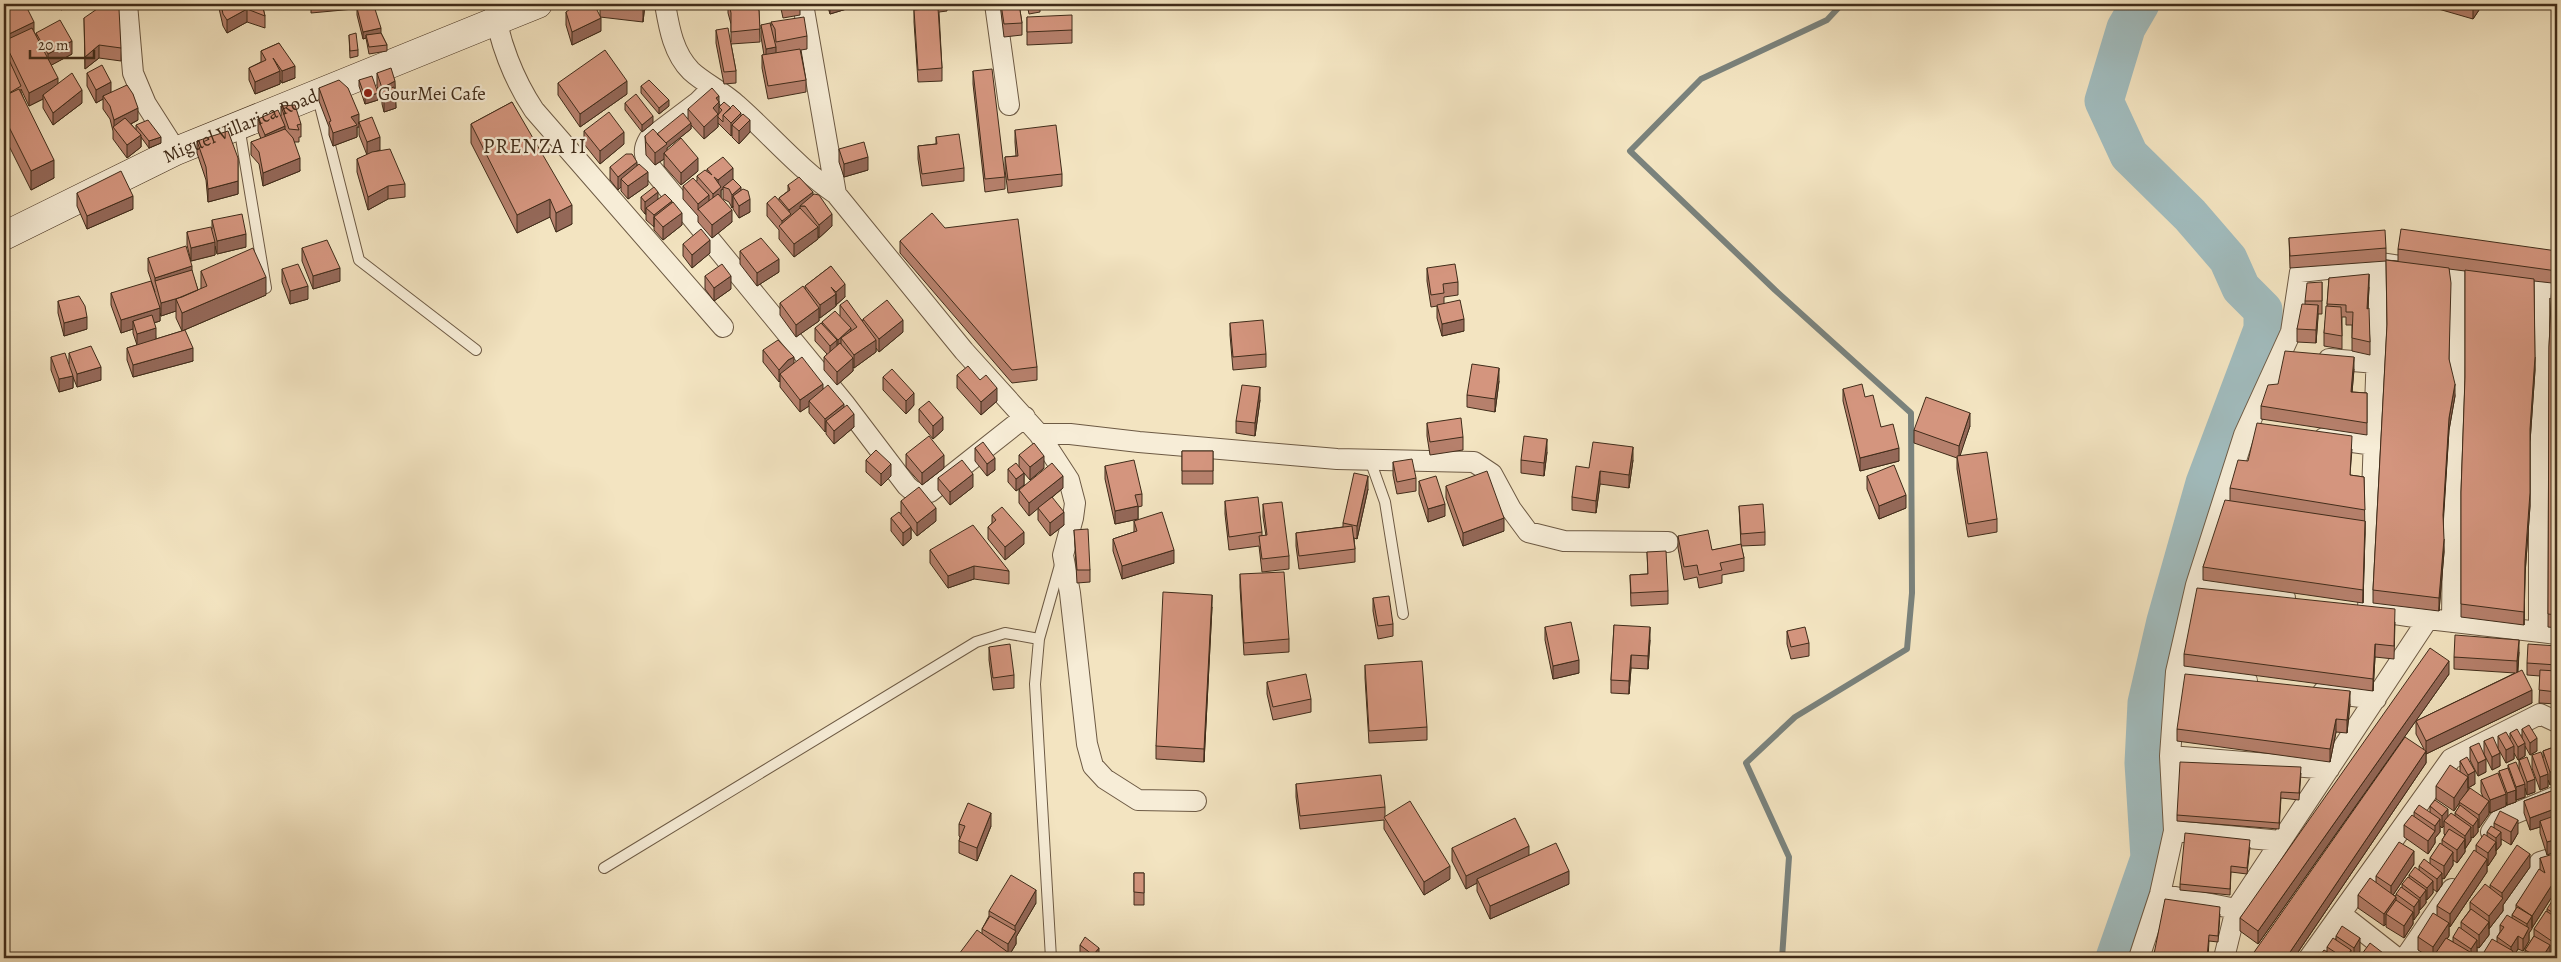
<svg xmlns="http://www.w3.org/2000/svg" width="2561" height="962" viewBox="0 0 2561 962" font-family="Alegreya,serif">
<rect width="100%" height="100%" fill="#f3e4c1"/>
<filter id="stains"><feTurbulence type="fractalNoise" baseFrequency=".004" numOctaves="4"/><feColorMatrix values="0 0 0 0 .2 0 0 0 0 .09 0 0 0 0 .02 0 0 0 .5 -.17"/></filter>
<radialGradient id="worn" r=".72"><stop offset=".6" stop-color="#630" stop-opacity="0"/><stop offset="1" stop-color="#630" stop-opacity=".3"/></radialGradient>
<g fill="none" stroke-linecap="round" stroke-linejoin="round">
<!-- stream -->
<path stroke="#7a827c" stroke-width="6" d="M1782 958 1789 857 1746 763 1795 717 1907 649 1912 593 1911 413 1775 290 1630 151 1701 79 1827 20 1842 4"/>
<!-- river -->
<path stroke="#a1bcbe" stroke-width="39" d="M2115 958 2150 858 2144 763 2147 703 2166 621 2205 483 2263 329V310L2241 288 2228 259 2190 215 2129 155 2104 101 2126 28 2140 4"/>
<defs>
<path id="lane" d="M317 94 359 260 476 350
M239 126 266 288
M1370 460 1385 502 1403 614
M604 868 976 642 1005 633 1039 639
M1051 958 1035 684 1039 639 1060 565"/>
<path id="street" d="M127 4 133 73 146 104 176 151
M494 4C498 40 514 80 534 110L723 327
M665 4C669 27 673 53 691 71 704 83 723 92 737 105 770 134 799 169 836 194L964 351 1039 434 1069 480 1075 503 1073 518 1063 555 1070 593 1087 744 1093 766 1105 779 1138 800 1196 801
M803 4 836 194
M995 4 1009 105
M709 91 698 102 649 139C643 149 644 154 648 164L844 403 907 486C914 493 920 495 930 492L1025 417
M2329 359 2376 363
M1039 434H1070L1139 442 1337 459 1474 462 1492 474 1511 509 1528 532 1564 541 1668 542
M2324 438 2374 445
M2196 585 2285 598
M2368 610 2380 263
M2368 610 2428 619
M2452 622 2456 274
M2539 632V286
M2176 672 2247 681
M2323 692 2376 699
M2170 756 2329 769
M2174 831 2281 841
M2491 832 2499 820 2557 796
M2160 894 2236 909
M2341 914 2397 958
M2139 958 2160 894 2174 831 2170 756 2176 672 2196 585 2244 435 2291 332 2300 272 2380 263 2557 289
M2224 958 2236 909 2428 619 2557 634
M2309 958 2451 759 2540 714 2557 722
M2405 958 2452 889
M2478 958 2540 862 2557 857"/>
<g id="secondary">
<path id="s1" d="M4 236 176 151 538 4"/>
</g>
</defs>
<!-- lane casing -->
<use href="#lane" stroke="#6d5a44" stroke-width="12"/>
<!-- street casing -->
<use href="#street" stroke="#6d5a44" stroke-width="22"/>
<!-- secondary casing -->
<use href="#secondary" stroke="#402c1a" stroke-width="29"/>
<!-- lane -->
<use href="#lane" stroke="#f7edd7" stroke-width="10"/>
<!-- street -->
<use href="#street" stroke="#f7edd7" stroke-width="20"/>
<!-- secondary -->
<use href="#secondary" stroke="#f7edd7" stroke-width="28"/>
</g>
<!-- wall -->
<path fill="#b6806c" stroke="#402c1a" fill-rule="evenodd" d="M4 4 34 32 36 37V33L72 54 51 65 58 84 82 103 53 125 43 108V99L29 106 21 89V92L54 178 31 190 4 136Z
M47 4H65L62 10Z
M218 4H262L265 16V28L247 22 227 33 223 26Z
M311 4H354V9L311 13Z
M600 4H645L643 22 600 17Z
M726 4H757L759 11 760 42 731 44 736 71V83L724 84 716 43V30L731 42V24L728 13V4Z
M780 4H800V15L783 18Z
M827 4H863L830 14Z
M924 4H947V11L939 12 942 68V81L918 82 914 22V10L925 9Z
M1000 4H1019L1022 23V35L1004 37Z
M1027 4H1040V12L1029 14Z
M2435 4H2483L2473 19 2435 8Z
M357 8 381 33 387 45V51L369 54 366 38 363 39 357 15Z
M566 12 601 31 572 45 566 25Z
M1027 17 1072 30V43L1027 45Z
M84 18 121 48V61L99 58 85 69Z
M771 22 807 36V49L801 50 806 80V92L768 99 762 68V55H764L761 37V25L771 26Z
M349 35 358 50V56L350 58Z
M279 43 295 78 282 83 280 80V84L255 94 249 80V68L261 62V51Z
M973 71 1005 177V189L985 192 973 84Z
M87 73 111 92 138 120 131 124 136 130V125L161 143 149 148 141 137V147L127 158 113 139V131L110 119 103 109V99L96 103 87 86Z
M377 73 395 93 396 108 384 112 382 104V100L377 86Z
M359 80 378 100 365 104 359 86Z
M558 83 627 94 580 127 558 95Z
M641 86 669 106 659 114 641 93Z
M319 88 359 122 380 150 376 152 405 184V197L388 199 368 210 357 172V159L367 155 359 135V127H357V137L333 146 329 135V127L319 101Z
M719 101V107L731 108 741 115 750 132 739 144 732 137V135L731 136 718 123V127L704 139 691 125V129L667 148V150L698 171 681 185 664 166V159L655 165 646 155 645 136 657 134 688 119V109Z
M512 102 572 224 556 232 550 217 517 233 471 143V124Z
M625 103 653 123 642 132 625 110Z
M281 106 301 124V137H299V142H294L300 171 263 186 259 164 251 155V142L261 139 258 131V119L281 116Z
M1015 130 1062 174V186L1008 193 1005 170V157L1016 156 1015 142Z
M584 131 624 144 600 164 584 144Z
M936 137 964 168V181L922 186 918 159V146L936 144Z
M197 141 238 158V194L208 202 206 180 197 153Z
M839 149 868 170 844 177 839 162Z
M637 165 648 185 628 199 621 191V187L618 190 610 180V167Z
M707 169 733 179 741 190 750 212 739 218 733 209V206L732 208 729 202 723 199V189L721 190V198L732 222 712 238 698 222V216L683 199V186L697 181V176L707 171Z
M788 185 813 195 832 226 819 238 818 236V239L794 257 779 239V230L767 216V203L779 200V198L788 191Z
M77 193 133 209 87 229 77 206Z
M641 197 658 199 672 203 682 225 663 240 654 230V227L646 220V214H645L641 209Z
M212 220 246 247 217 254 215 246V255L191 261 187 245V232L212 229Z
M945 228 1037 367V380L1012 383 900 253V241Z
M2289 238 2386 248V260L2398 261V249L2557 251V628L2548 627 2549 347 2552 283 2534 281 2535 370 2530 442V506L2525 574 2524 625 2461 617V492L2465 380V271L2449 269V360L2455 396 2449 430 2443 521 2444 552 2439 611 2373 603V590L2387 326 2386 261 2290 268Z
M683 244 710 253 692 268 683 256Z
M302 248 340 281 313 289 302 261Z
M740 251 779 272 757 286 740 264Z
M148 258 192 272 198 290 201 289V271L266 295 182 331 193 361 133 377 127 360V348L137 345 133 333V329L121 333 111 305V293L155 292 148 271ZM176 311V318L182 331 156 339 154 323 160 321V313L161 316Z
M831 266 845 297 836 305V306L820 318 819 317V321L796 337 780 315V303L805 289V286Z
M1427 268 1458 282V295L1444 297V303L1464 331 1442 336 1437 318V306L1431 307 1427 281Z
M282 269 308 299 290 304 282 282Z
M705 276 731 289 714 301 705 289Z
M2329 278 2369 287 2368 309 2370 342V355L2352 351V325H2346V317H2342V349L2324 346V333L2327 306Z
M2322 282V314H2318L2316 343 2297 342V329L2305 305V301Z
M58 301 87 329 64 336 58 313Z
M840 305 863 321V319L903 332 879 352 876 348V352L854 368 853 367V371L837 385 824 370V357L827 354 815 341V328L822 324V322L840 316Z
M1230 323 1266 354V367L1233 370 1230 335Z
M763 350 794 363 844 407 854 427 834 444 826 434V431L825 432 809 413V406L800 412 780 387V381L779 382 763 362Z
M69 353 101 380 77 387 73 377V388L59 392 51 370V357L69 364Z
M2354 369 2352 392 2367 393V435L2261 419V406L2278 384Z
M957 375 997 401 981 415 957 388Z
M883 377 914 405 906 414 883 390Z
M1499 381 1495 412 1467 407V395Z
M1843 389 1865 397 1899 461 1860 471 1843 401Z
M1260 400 1255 436 1236 433V421Z
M919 409 943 430 933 439 919 422Z
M1427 423 1463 437V450L1430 455 1427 436Z
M1970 426 1959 456 1997 519V532L1968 537 1957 469V458L1914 443V430Z
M975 448 995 470 987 476 975 461Z
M2352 449 2350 475 2364 477 2365 534 2363 603 2203 580V567L2230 500V488Z
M1182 451H1213V484H1182Z
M1547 452 1544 476 1521 473V460Z
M906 454 944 468 922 485 906 467Z
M1019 455 1044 468 1030 480 1024 473V485L1016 491 1008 482V469L1019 467Z
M866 460 891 476 881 486 866 472Z
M1633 460 1629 488 1600 484 1596 513 1572 510V497L1589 468Z
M1393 462 1416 478V491L1397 494 1393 475Z
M1105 466 1142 494V506L1138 507V519L1115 524 1105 479Z
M1867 476 1906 508 1879 519 1867 489Z
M938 478 973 487 950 505 938 490Z
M1419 481 1445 516 1428 522 1419 494Z
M1446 486 1504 531 1463 546 1446 498Z
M1063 488 1049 500 1064 525 1050 536 1038 520V508L1029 516 1019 503V490Z
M1368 489 1357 539 1354 538 1355 549V562L1299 569 1296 546V533L1343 527V523Z
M901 501 936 521 917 536 911 528V539L903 546 891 531V518L901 514Z
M1225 501 1262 532V536H1266L1263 517V504L1289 556V569L1262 572 1259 546 1229 550 1225 514Z
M1739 506 1765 532V545L1741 546 1744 558V571L1722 575V583L1699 588 1697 577 1684 580 1678 548V536L1712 550 1741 545Z
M992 515 1024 544 1005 560 988 539V527L992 523Z
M1134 521 1174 563 1122 579 1113 551V539L1134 532Z
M1074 530 1090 570V582L1077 583Z
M930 550 1009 571V584L974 579 948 588 930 563Z
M1647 552 1668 591V604L1631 606 1630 575 1648 574Z
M1240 574 1289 639V652L1244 655 1240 587Z
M1373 598 1393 624V636L1378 639 1373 611Z
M1212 607 1204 762 1156 759V746Z
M2395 622 2394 659 2375 657 2373 691 2184 666V654Z
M1614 625 1650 640 1648 669 1631 668 1629 694 1611 693V680Z
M1545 627 1579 673 1553 679 1545 640Z
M1787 631 1809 643V656L1791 659 1787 644Z
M2557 646V704L2539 703 2540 676 2527 675V663Z
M989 647 1014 675V688L993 690 989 660Z
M2519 652 2518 672 2532 703 2426 754V763L2294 958H2250L2424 749 2416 734V721L2515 673 2454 669V657Z
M1365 665 1427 727V740L1369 743 1365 678Z
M2449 674 2258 944 2240 931V918Z
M1267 682 1311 699V712L1273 720 1267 694Z
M2350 704 2347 733 2336 732 2330 762 2177 741V729Z
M2522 729 2537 751 2530 755 2525 746V756L2518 760 2514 753V759L2506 763 2499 750 2500 766 2492 770 2484 754V741L2498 749V736L2510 739V733L2522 738Z
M2470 747 2486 772 2478 776 2470 760Z
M2554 747 2550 785 2548 780V787L2540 790 2532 768V755L2543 758V751Z
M2519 760 2535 792 2527 795 2525 788V797L2516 800V798V802L2507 805 2506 802V806L2490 813 2489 811V814L2478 828V832L2473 838 2471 837V840L2465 849V852L2457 863 2453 860V865L2444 879 2442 878V885L2437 892 2433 889V893L2427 900 2426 899V903L2420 910H2419V913L2413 920V924L2404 938 2386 927V924L2384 926 2358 908V895L2376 883V876L2414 864 2393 895 2396 896V894L2402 888V884L2409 878V875L2419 871V866L2430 864V858L2442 844V840L2445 835 2444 834V826L2442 828 2440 826V832L2435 838V843L2428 854 2404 837V825L2414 816V812L2430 813V806L2448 817 2455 816V813L2459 807V803L2454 811 2436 799V786L2460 772V761L2475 784 2468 788V790L2483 797 2481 792V780L2499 777V771L2508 769V765L2519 770Z
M2301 773 2299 800 2281 798 2279 829 2177 821V815Z
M1296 784 1385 807V816L1450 879 1424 895 1384 829V820L1300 829 1296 797Z
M2557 789V851L2547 855 2540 833V827L2530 830 2524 813V801Z
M2494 823 2518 833 2511 845 2501 839V845L2496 851V850V854L2488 866 2487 865V872L2450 927 2449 926V936L2447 939 2453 942V937L2461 929V922L2470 910V902L2490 888V885L2530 867 2503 905V911L2489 929V935L2479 948 2477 947V952L2473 958H2431L2418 950V937L2437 915V906L2476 852V845L2487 836V832L2494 828Z
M959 824 991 826 977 861 959 853V841L960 837 959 836Z
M2250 847 2247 874 2231 872 2230 895 2180 890V884Z
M1452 848 1529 855 1569 884 1490 919 1477 891V883L1466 889 1452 861Z
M2540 858 2555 892 2532 928 2529 933V941L2523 951 2518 949 2513 957V958H2481L2497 942V937L2500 932V925L2512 918V915L2516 909V905L2540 870Z
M1134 873H1144V905H1134Z
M2557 893V955L2556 956 2550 952V958H2519L2525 956V950L2534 936V929L2547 912V909L2555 903V897Z
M1036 903 1016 937V944L1010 954 982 934V929L989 916V911Z
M2220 914 2218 942 2209 941 2208 958H2154V954Z
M2336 936 2360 951 2356 958H2318L2327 952V947L2336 940Z
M1080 945 1099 958H1081L1080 957Z"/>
<!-- shaded-wall -->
<path fill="#946858" stroke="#402c1a" d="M643 4H645L643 22Z
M763 4H774L763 6Z
M830 4H863L830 14Z
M2473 4H2483L2473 19Z
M247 9V22L227 33V20Z
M601 18V31L572 45V32Z
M34 22V35L7 47V35Z
M381 28V35H366V38L363 39V32Z
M72 41V54L48 67V54Z
M99 45V58L85 69V57Z
M776 47V59L766 62V49Z
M295 66V78L282 83V71Z
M280 71V84L255 94V82Z
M58 78V91L43 95V99L29 106V93Z
M395 81 396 108 384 112V99L382 92V88Z
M627 81V94L580 127V114Z
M111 82V95L103 96V99L96 103V90Z
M82 90V103L53 125V113Z
M378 93V100L365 104V97Z
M719 96V115L718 116V127L704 139V127L713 108 716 98Z
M669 100V106L659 114V108Z
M138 108V120L117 131 114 127V120Z
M741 113V126L732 125V135L731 136V123Z
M359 114V124V122V127H357V137L333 146V133L351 117Z
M653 116V123L642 132V125Z
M750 120V132L739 144V131Z
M691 123V129L667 148V157L664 153V159L655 165V153L664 144Z
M285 126V139L265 147V135Z
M624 132V144L600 164V151Z
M141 135V147L127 158V145Z
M161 137V143L149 148V141Z
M380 137V150L367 155V142Z
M868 157V170L844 177V164Z
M300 158V171L263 186V173Z
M698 158V171L681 185V173Z
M54 160V178L31 190V171Z
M637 162V174L621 179V187L618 190V177Z
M733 168V181L723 187V189L721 190V200L713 206V194L718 190V180Z
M648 172V185L628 199V186Z
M238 181V194L208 202V189Z
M388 186V199L368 210V197Z
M741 187V200L733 196V206L732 208V195Z
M658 192V205L646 208V214H645V202Z
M813 192V204L805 206H800V214L782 230V221L789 215V210Z
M709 195V207L698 210V204Z
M133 196V209L87 229V216Z
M550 199V217L517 233V215Z
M750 199V212L739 218V206Z
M672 201V214L654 217V227V215Z
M572 205V224L556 232V213Z
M732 210V222L712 238V225Z
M682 213V225L663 240V227Z
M832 214V226L819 238V225Z
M818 227V239L794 257V244Z
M246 234V247L217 254V241Z
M710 240V253L692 268V255Z
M215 242V255L191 261V248Z
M779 259V272L757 286V273Z
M192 266V279L155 281V278Z
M340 268V281L313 289V276Z
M2369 274V287L2367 321V309Z
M731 276V289L714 301V288Z
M266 277V295L182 331V313Z
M845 284V297L836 305V292Z
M308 286V299L290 304V291Z
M198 292 176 299V311L161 316V303Z
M836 294V306L820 318V305Z
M2318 305V318L2316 343V330Z
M160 308V321L136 328 133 321V329L121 333V320Z
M819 308V321L796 337V325Z
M87 317V329L64 336V323Z
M1464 319V331L1442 336V324Z
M903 320V332L879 352V339Z
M156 328V340L137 346V334Z
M851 328V341L841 338V349L838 352V340Z
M837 340V353L830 358V346Z
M876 340V352L854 368V355Z
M193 348V361L133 377V365Z
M794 357V370L780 374V381L779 382V370L788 360Z
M2354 357V369L2351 404V392Z
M2535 357V370L2530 442V506L2525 574 2524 625 2525 561 2530 429Z
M853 358V371L837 385V372Z
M101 367V380L77 387V374Z
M1499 368V381L1495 412V399Z
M73 376V388L59 392V379Z
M823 384V397L809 401V406L800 412V400Z
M2455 384V396L2449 430 2443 527V515L2449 418Z
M1260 387V400L1255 436V423Z
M997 388V401L981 415V402Z
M914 393V405L906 414V401Z
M844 404V416L826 421V431L825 432V419Z
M1970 413V426L1959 459V446Z
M854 414V427L834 444V431Z
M943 417V430L933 439V426Z
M1547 439V452L1544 476V463Z
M1633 447V460L1629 488V475Z
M1899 448V461L1860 471V458Z
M944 455V468L922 485V473Z
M1044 456V468L1030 480V467Z
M995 458V470L987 476V464Z
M891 464V476L881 486V474Z
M1600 471V484L1596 513V501Z
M1024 473V485L1016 491V479Z
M973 474V487L950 505V492Z
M1063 476V488L1029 516V503Z
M1368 476V489L1357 539V526Z
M1906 495V508L1879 519V506Z
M1445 504V516L1428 522V509Z
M1138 506V519L1115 524V511Z
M936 508V521L917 536V523Z
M1064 512V525L1050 536V523Z
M1504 518V531L1463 546V533Z
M2365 521V534L2363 603V590Z
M911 527V539L903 546V533Z
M1024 532V544L1005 560V547Z
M2444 539V552L2439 611V598Z
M1174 550V563L1122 579V566Z
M974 566V579L948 588V576Z
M1212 595V607L1204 762V749Z
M1650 627V640L1648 669V656Z
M2519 640V652L2517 674V661Z
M2375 644V657L2373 691V679Z
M1631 655V668L1629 694V681Z
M1579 660V673L1553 679V666Z
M2449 661V674L2258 944V931Z
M2532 690V703L2426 754V741Z
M2350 691V704L2347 733V720Z
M2336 719V732L2330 762V749Z
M2537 738V751L2530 755V743Z
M2525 743V756L2518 760V747Z
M2514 746V759L2506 763V750Z
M2426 751V763L2294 958H2286Z
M2500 753V766L2492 770V757Z
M2486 759V772L2478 776V763Z
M2557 770V783L2550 785V772Z
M2475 771V784L2468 788V775Z
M2548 774V787L2540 790V777Z
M2468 777V790L2454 811V798Z
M2535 779V792L2527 795V782Z
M2525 784V797L2516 800V787Z
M2516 790V802L2507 805V793Z
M2506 794V806L2490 813V800Z
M2489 801V814L2479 828V815Z
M2557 808V821H2540V827L2530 830V818Z
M2448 809V822L2444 821V826L2442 828V816Z
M991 813V826L977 861V848Z
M2440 819V832L2435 838V843L2428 854V841L2435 831V826Z
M2478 819V832L2473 838V826Z
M2518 820V833L2511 845V832Z
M2471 827V840L2465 849V836Z
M2501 832V845L2496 851V838Z
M2465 839V852L2457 863V850Z
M2557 839V851L2547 855V842Z
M2496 842V854L2488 866V853Z
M1529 846V858L1477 879V883L1466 889V876Z
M2414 851V864L2391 898V886Z
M2453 852V865L2444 879V866Z
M2530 854V867L2503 905V911L2489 929V916L2502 899V893Z
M2487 859V872L2450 927V914Z
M1450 866V879L1424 895V882Z
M1569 871V884L1490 919V906Z
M2442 873V885L2437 892V879Z
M2557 879V892H2555L2532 928V916L2555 880Z
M2433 881V893L2427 900V888Z
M1036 890V903L1016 937V944L1008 957V944L1015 933V926Z
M2426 890V903L2420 910V898Z
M2396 897V909L2386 914V924L2384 926V914Z
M2419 900V913L2414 920V907Z
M2413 912V924L2404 938V926Z
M2532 916V929L2529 933V941L2523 951V939L2527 932V924Z
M2489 922V935L2479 948V935Z
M2449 923V936L2434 958 2433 957V947Z
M2518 936V949L2513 957V958H2509L2511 955V947Z
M2360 938V951L2356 958H2354V948Z
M2477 940V952L2473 958H2471V949Z
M2557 942V955L2556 956V944Z
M2550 945V958H2542Z
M1099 948V958H1093V955Z
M2351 950V958H2346Z
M2470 952V958H2466Z"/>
<!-- building -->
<path fill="#d4957e" stroke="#402c1a" d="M4 4H25L34 22 7 35 4 28Z
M221 4H262L265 16 247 9 227 20 223 14Z
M577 4H594L601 18 572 32 566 12Z
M600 4H643V9Z
M729 4H757L759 11 760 29 731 32V13Z
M1001 4H1019L1022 23 1004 24Z
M374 6 381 28 363 32 357 8Z
M938 8 942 68 918 70 914 10Z
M97 9H119L121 48 99 45 85 57 84 18Z
M1072 15V30L1027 32V17Z
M804 17 807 36 776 42 775 29 771 22Z
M60 20 72 41 48 54 36 33Z
M770 23 776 47 766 49 761 25Z
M32 28 58 78 29 93 4 41Z
M728 28 736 71 724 72 716 30Z
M356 33 358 50 350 51 349 35Z
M381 33 387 45 369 47 366 35Z
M279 43 295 66 282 71 273 58 280 71 255 82 249 68 266 60 261 51Z
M4 49 21 86 4 96Z
M800 49 806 80 768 86 762 55Z
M605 50 627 81 580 114 558 83Z
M102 65 111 82 96 90 87 73Z
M391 68 395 81 382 88 377 73Z
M992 69 1005 177 985 179 973 71Z
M72 73 82 90 53 113 43 95Z
M372 76 378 93 365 97 359 80Z
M339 80 348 88 359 114 351 117 357 125 333 133 329 122 331 121 319 88Z
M649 80 669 100 659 108 641 86Z
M127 85 133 94 138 108 114 120 110 106 103 96Z
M394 87 396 95 384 99 382 91Z
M712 88 719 96 716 98 719 102 713 108 718 114 704 127 688 109Z
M19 89 54 160 31 171 4 117V96Z
M636 94 653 116 642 125 625 103Z
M512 102 572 205 556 213 550 199 517 215 471 124Z
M724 102 731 108 723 115V122L718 117V115L722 110 719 107Z
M295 105 301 124 297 125 299 130 289 129 281 106Z
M733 105 741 113 731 123 723 115Z
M278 110 285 126 265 135 258 119Z
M609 112 624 132 600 151 584 131Z
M683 113 691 123 666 143 657 134Z
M743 114 750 120 739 131 732 125Z
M372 117 380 137 367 142 359 122Z
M125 118 141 135 127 145 113 127Z
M148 120 161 137 149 141 136 125Z
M1056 125 1062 174 1008 180 1005 157 1018 156 1015 130Z
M285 129 293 138 300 158 263 173 259 152 251 142Z
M653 129 667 144 655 153 646 142 645 136Z
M228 131 238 158V181L208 189 206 167 197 141Z
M959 134 964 168 922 174 918 146 937 144 936 137Z
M681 138 698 158 681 173 664 153Z
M864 142 868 157 844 164 839 149Z
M390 149 405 184 388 186 368 197 357 159 372 152Z
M626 154H632L637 162 618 177 610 167Z
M723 157 733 168 718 180 714 177 721 187 713 194 697 176 705 170 712 175 707 169Z
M639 164 648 172 628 186 621 179Z
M121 171 133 196 87 216 77 193Z
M799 177 813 192 789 210 779 198 790 190 788 185Z
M693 178 709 195 698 204 683 186Z
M733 179 741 187 732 195 729 189 723 187Z
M654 187 658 192 645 202 641 197Z
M743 189 748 191 750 199 739 206 733 196Z
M665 194 672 201 654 215 646 208Z
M718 194 732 210 712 225 698 209Z
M814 194 819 195 832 214 819 225 805 206H800Z
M775 196 791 214 782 221 767 203Z
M673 202 682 213 663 227 654 217Z
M800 208 818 227 794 244 779 226Z
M932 213 945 228 1018 219 1037 367 1012 370 900 241Z
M242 214 246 234 217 241 212 220Z
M211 227 215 242 191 248 187 232Z
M701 229 710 240 692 255 683 244Z
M2401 229 2557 251V271L2398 249Z
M2385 230 2386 248 2290 256 2289 238Z
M761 238 779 259 757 273 740 251Z
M327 240 340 268 313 276 302 248Z
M186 246 192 266 155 278 148 258Z
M253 248 266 277 182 313 176 299 207 286 201 271Z
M2386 260 2449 268 2451 283 2449 359 2455 384 2449 418 2443 515 2444 539 2439 598 2373 590 2387 324Z
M298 264 308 286 290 291 282 269Z
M722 264 731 276 714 288 705 276Z
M1455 264 1458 282 1443 284 1444 293 1431 295 1427 268Z
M831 266 845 284 836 292 831 287 836 294 820 305 805 286Z
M192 270 198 290 182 297 161 303 155 281Z
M2465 270 2534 279 2535 357 2530 429V493L2525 561 2524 612 2461 604V492L2465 377Z
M2369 274 2367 309 2369 308 2370 342 2352 338 2353 312H2346V305L2327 304 2329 278Z
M151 281 160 308 121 320 111 293Z
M2552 281 2557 282V615L2548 614 2549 347Z
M2322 282V301H2305L2307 283Z
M803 286 819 308 796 325 780 303Z
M79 296 85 306 87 317 64 323 58 301Z
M847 300 876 340 854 355 841 338 857 327 840 305Z
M887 300 903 320 879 339 863 319Z
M1460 300 1464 319 1442 324 1437 305Z
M2302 304 2318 305 2316 330 2297 329Z
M2326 306 2341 307 2342 336 2324 333Z
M835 311 851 328 838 340 822 322Z
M152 315 156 328 137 334 133 321Z
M1263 320 1266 354 1233 357 1230 323Z
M821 323 837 340 830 346 815 328Z
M185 330 193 348 133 365 127 348Z
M778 340 794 357 788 360 779 370 763 350Z
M840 343 853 358 837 372 824 357Z
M91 346 101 367 77 374 69 353Z
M2285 351 2354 357 2351 392 2367 393V423L2261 406 2268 385 2278 384Z
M65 353 73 376 59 379 51 357Z
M802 357 823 384 800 400 780 374Z
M1472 364 1499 368 1495 399 1467 395Z
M968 366 980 380 986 375 997 388 981 402 957 375Z
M892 369 914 393 906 401 883 377Z
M1862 384 1865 397 1873 395 1881 427 1893 424 1899 448 1860 458 1843 389Z
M828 385 844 404 825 419 809 401Z
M1242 385 1260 387 1255 423 1236 421Z
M1926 397 1970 413 1959 446 1914 430Z
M929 401 943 417 933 426 919 409Z
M847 405 854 414 834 431 826 421Z
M1461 418 1463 437 1430 442 1427 423Z
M2257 423 2352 436 2350 475 2364 477 2365 510 2230 488 2238 460 2248 461Z
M929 436 944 455 922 473 906 454Z
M1524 436 1547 439 1544 463 1521 460Z
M983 442 995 458 987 464 975 448Z
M1593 442 1633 447 1629 475 1600 471 1596 501 1572 497 1576 466 1589 468Z
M1034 443 1044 456 1030 467 1019 455Z
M876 450 891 464 881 474 866 460Z
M1182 451H1213V471H1182Z
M1987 452 1997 519 1968 524 1957 456Z
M1412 459 1416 478 1397 482 1393 462Z
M962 460 973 474 950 492 938 478Z
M1134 460 1142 494 1135 495 1138 506 1115 511 1105 466Z
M1016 463 1024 473 1016 479 1008 469Z
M1052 463 1063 476 1029 503 1019 490Z
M1894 465 1906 495 1879 506 1867 476Z
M1487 471 1504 518 1463 533 1446 486Z
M1354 473 1368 476 1357 526 1343 523Z
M1436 476 1445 504 1428 509 1419 481Z
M919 487 936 508 917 523 901 501Z
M1052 497 1064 512 1050 523 1038 508Z
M1258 497 1262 532 1229 537 1225 501Z
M2225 500 2365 521 2363 590 2203 567Z
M1282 502 1289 556 1262 559 1259 536 1267 535 1263 504Z
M1763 504 1765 532 1741 534 1739 506Z
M1002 507 1024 532 1005 547 988 527 996 520 992 515Z
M899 512 911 527 903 533 891 518Z
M1162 512 1174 550 1122 566 1113 539 1137 531 1134 521Z
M973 525 1009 571 974 566 948 576 930 550Z
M1352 526 1355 549 1299 556 1296 533Z
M1088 529 1090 570H1077L1074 530Z
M1708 530 1712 550 1741 544 1744 558 1720 563 1722 570 1699 575 1697 565 1684 567 1678 536Z
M1666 551 1668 591 1631 593 1630 575 1648 574 1647 552Z
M1284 572 1289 639 1244 643 1240 574Z
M2197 588 2395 609 2394 646 2375 644 2373 679 2184 654Z
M1163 592 1212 595 1204 749 1156 746Z
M1389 596 1393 624 1378 626 1373 598Z
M1571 622 1579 660 1553 666 1545 627Z
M1614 625 1650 627 1648 656 1631 655 1629 681 1611 680Z
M1805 627 1809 643 1791 647 1787 631Z
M2455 635 2519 640 2517 661 2454 657Z
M1010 644 1014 675 993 678 989 647Z
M2528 644 2557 646V665L2527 663Z
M2430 648 2449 661 2258 931 2240 918Z
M1422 661 1427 727 1369 731 1365 665Z
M2522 670 2532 690 2426 741 2416 721Z
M2540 670 2557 671V692L2539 690Z
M1306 674 1311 699 1273 707 1267 682Z
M2185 674 2350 691 2347 720 2336 719 2330 749 2177 729Z
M2529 725 2537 738 2530 743 2522 729Z
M2517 729 2525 743 2518 747 2510 733Z
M2506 732 2514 746 2506 750 2498 736Z
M2405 737 2426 751 2286 958H2250Z
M2493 737 2500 753 2492 757 2484 741Z
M2479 743 2486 759 2478 763 2470 747Z
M2554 747 2557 755V770L2550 772 2543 751Z
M2541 752 2548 774 2540 777 2532 755Z
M2467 757 2475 771 2468 775 2460 761Z
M2527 757 2535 779 2527 782 2519 760Z
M2180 762 2301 767 2299 793 2281 792 2279 823 2177 815Z
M2516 762 2525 784 2516 787 2508 765Z
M2450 765 2468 777 2454 798 2436 786Z
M2508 768 2516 790 2507 793 2499 771Z
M2498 773 2506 794 2490 800 2481 780Z
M1381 775 1385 807 1300 816 1296 784Z
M2470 788 2489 801 2479 815 2459 802Z
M2557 789V808L2530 818 2524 801Z
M2435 800 2448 809 2442 816 2430 806Z
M1410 801 1450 866 1424 882 1384 817Z
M968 803 991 813 977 848 959 841 965 826 959 824Z
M2419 805 2440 819 2435 826 2414 812Z
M2460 805 2478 819 2473 826 2455 813Z
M2500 811 2518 820 2511 832 2494 823Z
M2451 813 2471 827 2465 836 2444 821Z
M2412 815 2435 831 2428 841 2404 825Z
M2557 815V839L2547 842 2540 821Z
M1515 818 1529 846 1466 876 1452 848Z
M2491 826 2501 832 2496 838 2487 832Z
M2449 829 2465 839 2457 850 2442 840Z
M2185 833 2250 840 2247 868 2231 866 2230 889 2180 884Z
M2484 834 2496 842 2488 853 2476 845Z
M2399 842 2414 851 2391 886 2376 876Z
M1556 843 1569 871 1490 906 1477 879Z
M2440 843 2453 852 2444 866 2430 858Z
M2517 845 2530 854 2502 893 2490 885Z
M2474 850 2487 859 2450 914 2437 906Z
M2557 853V879L2555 880 2532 916 2516 905 2539 869 2545 873 2540 858Z
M2424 859 2442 873 2437 879 2419 866Z
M2415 867 2433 881 2427 888 2409 875Z
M1134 873H1144V893L1134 892Z
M1011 875 1036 890 1015 926 989 911Z
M2408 877 2426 890 2420 898 2402 884Z
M2370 878 2396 897 2384 914 2358 895Z
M2485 884 2503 898 2489 916 2470 902Z
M2401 887 2419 900 2414 907 2396 894Z
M2557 893V899L2555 897Z
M2165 899 2220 907 2218 936 2209 935 2207 958H2179L2154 954Z
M2396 900 2413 912 2404 926 2386 914Z
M2552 901 2557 904V915L2547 909Z
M2517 907 2532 916 2527 924 2512 915Z
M2471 909 2489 922 2479 935 2461 922Z
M2546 911 2557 918V942L2556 944 2534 929Z
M2433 913 2449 923 2433 947 2418 937Z
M2507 915 2529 928 2523 939 2518 936 2511 947 2497 937 2504 927 2500 925Z
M990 916 1016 931 1008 944 982 929Z
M2342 926 2360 938 2354 948 2336 936Z
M2459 927 2477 940 2471 949 2453 937Z
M977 930 1016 958H956Z
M2534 936 2550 945 2542 958H2540L2525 950Z
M1085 937 1099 948 1093 955 1080 945Z
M2333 938 2351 950 2346 958H2344L2327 947Z
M2446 938 2470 952 2466 958H2435L2433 957Z
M2492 939 2513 951 2509 958H2482L2481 957Z
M2370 943 2383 953 2380 958H2359Z
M2324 950 2337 958H2318Z
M2522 954 2529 958H2519Z"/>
<!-- markers -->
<circle fill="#8f2418" stroke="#f7edd7" stroke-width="2" cx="368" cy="93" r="5"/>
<g text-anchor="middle" stroke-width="4.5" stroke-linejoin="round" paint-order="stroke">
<!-- poi labels -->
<g font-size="19" fill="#402c1a" stroke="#f7edd7" text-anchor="start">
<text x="378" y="100">GourMei Cafe</text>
</g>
<!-- street labels -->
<g font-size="19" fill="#402c1a" stroke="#f7edd7">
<text dy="7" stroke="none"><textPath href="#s1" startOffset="261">Miguel Villarica Road</textPath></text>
</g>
<!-- quarter labels -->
<g font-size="21" letter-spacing="1" fill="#402c1a" stroke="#f7edd7">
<text x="535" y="153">PRENZA II</text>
</g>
</g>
<!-- margin -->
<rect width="2561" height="962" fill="none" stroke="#f3e4c1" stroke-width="20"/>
<rect x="5" y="5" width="2551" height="952" fill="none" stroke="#402c1a" stroke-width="2.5"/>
<rect x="10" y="10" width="2541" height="942" fill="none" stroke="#402c1a"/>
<!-- scale -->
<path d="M30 50v8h64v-8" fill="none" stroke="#402c1a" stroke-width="2.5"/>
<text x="38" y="50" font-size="15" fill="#402c1a" stroke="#f7edd7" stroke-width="4" paint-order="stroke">20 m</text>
<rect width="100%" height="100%" filter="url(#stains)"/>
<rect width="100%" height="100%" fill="url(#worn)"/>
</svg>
